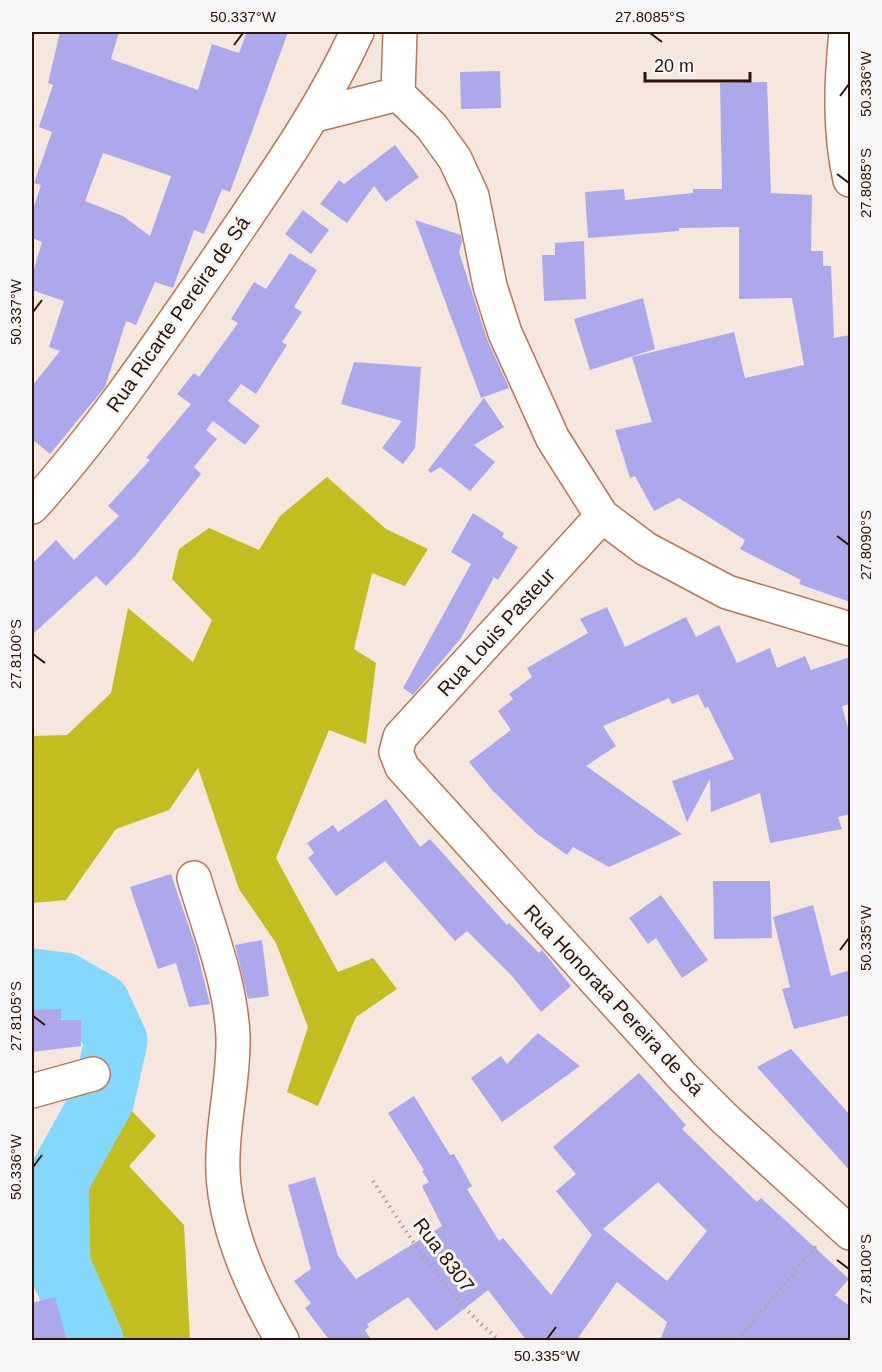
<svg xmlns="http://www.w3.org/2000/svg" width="882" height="1372" viewBox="0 0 882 1372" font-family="Helvetica,sans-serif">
<rect width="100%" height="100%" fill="#f5e6de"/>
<!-- forest -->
<path fill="#c3be20" d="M327 477 386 529 428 549 405 586 372 573 354 649 376 663 366 744 329 730 276 858 338 972 373 958 397 989 356 1017 318 1106 287 1092 308 1027 276 943 239 889 198 768 169 810 116 829 66 900 32 903V736L67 735 111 693 128 608 193 662 212 620 172 579 179 549 209 528 259 550 280 516Z
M125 1104 156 1136 129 1166 184 1225 190 1340H85L93 1318 64 1226 84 1149Z"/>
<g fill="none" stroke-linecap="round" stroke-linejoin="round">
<!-- river -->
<path stroke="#83d8fc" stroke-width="63" d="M32 980 64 984 99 1004 116 1041 103 1099 57 1182 59 1265 92 1340"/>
</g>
<!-- building -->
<path fill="#ada8ec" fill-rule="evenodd" d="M60 32H119L111 59 198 90 212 44 239 53 247 32H288L230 192 222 189 204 234 194 230 173 288 155 282 136 325 126 321 105 387 50 454 32 439V386L60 351 49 347 64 301 32 290V276L42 242 32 238V213L41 185 34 183 52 132 39 127 53 85 48 83ZM103 153 171 176 150 236 123 216 85 201Z
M500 71 501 108 461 109 460 72Z
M767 82 771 193 812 195 811 251H823V266H831L834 338 850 335V602L799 584 801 580 740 549 745 540 679 498 654 511 635 476 630 478 615 430 652 422 632 357 734 332 745 378 804 365 792 298 739 299V227L679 228V231L588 238 585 192 624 189 625 200 693 193V189H722L720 83Z
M395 145 419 177 386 202 374 186 347 223 320 204 339 180 344 184Z
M303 210 329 230 311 254 285 234Z
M415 220 461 235 462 242 459 252 487 339 509 388 481 398Z
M584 241 586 299 544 301 542 255H555V243Z
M290 253 317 270 294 307 302 312 282 342 287 345 256 394 241 384 228 401 260 426 245 445 213 421 206 430 217 439 194 467 201 474 136 555 106 586 96 576 32 635V564L56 540 74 560 119 516 108 506 150 460 146 458 191 404 177 394 194 373 199 377 238 323 231 319 254 282 266 289Z
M643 298 655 349 590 370 574 319Z
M354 362 421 367 415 448 403 464 382 448 402 421 341 404Z
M484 398 504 427 474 445 495 462 470 491 440 467 431 473 428 470Z
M473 513 504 533 502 537 518 547 498 580 494 577 461 638 413 695 403 688 471 564 451 552Z
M607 607 625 647 686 617 696 637 719 625 737 663 770 648 777 668 805 656 811 670 850 657V704L842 706 850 735V814L838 817 842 829 770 843 760 793 711 812 710 779 687 822 672 781 734 759 708 707 705 708 698 694 672 704 669 698 603 726 616 746 586 766 682 834 609 867 573 847 567 855 536 833 493 791 469 762 511 730 498 711 513 699 509 694 532 677 527 668 588 633 580 619Z
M386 799 420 847 430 839 507 925 509 923 539 953 542 950 571 986 541 1012 512 976 467 931 455 941 385 861 336 896 308 858 314 853 307 843 333 825 338 832Z
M171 874 196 948 210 1004 189 1007 176 963 158 969 130 887Z
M713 881H770L772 938 714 939Z
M661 895 708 960 682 978 656 938 648 944 629 918Z
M813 905 831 976 850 970V1015L794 1029 782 989 790 987 773 917Z
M262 940 269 996 248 999 235 945Z
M61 1009V1020H81V1046L32 1052V1010Z
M538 1033 580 1066 502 1122 471 1078 501 1056 507 1064Z
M791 1049 850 1115V1171L757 1067Z
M639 1073 686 1125 682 1129 757 1202 761 1198 849 1279 835 1295 850 1306V1341H660L667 1322 617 1282 576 1341H527L488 1290 436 1331 408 1297 367 1324 369 1327 365 1330 372 1341H330L305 1308 311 1303 294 1281 311 1269 288 1185 315 1177 338 1256 356 1279 442 1226 422 1186 429 1182 422 1171 424 1170 388 1113 414 1096 450 1155 454 1154 472 1186 467 1189 499 1241 503 1238 551 1295 592 1235 556 1191 576 1174 553 1147ZM658 1182 707 1231 667 1281 603 1229Z
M55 1297 67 1341H32V1303Z"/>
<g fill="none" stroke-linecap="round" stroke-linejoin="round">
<defs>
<path id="minor" d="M400 32 398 94 432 127 455 159 472 196 490 286 505 333 553 439 602 516 646 549 727 592 850 629
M315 115 398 94
M32 507C101 431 158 345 217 260 268 184 319 115 357 32
M602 516 400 737 396 752 402 767 683 1077 724 1118 850 1233
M194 878C209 929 231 983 233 1037 234 1076 224 1116 223 1155 220 1219 251 1286 282 1340
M32 1091 93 1074"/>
<path id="tertiary" d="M846 32C841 81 839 131 850 180"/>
</defs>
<!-- minor casing -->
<use href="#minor" stroke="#ba7755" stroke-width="36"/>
<!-- tertiary casing -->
<use href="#tertiary" stroke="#ba7755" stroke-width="36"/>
<!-- path -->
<path stroke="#b4a197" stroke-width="4" stroke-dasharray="1.5 4.5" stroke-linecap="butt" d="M373 1181C410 1238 446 1296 499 1340
M738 1340 816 1246"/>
<!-- minor -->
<use href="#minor" stroke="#fff" stroke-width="33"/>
<!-- tertiary -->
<use href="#tertiary" stroke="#fff" stroke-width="33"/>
</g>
<!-- ticks -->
<path fill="none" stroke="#2e1406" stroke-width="2" d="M650 33 662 42M234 45 243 33M840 96 849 84M837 174 849 183M33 312 42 300M837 536 849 545M33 654 45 663M840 950 849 938M33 1016 45 1025M33 1167 42 1155M837 1260 849 1269M547 1339 556 1327"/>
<g text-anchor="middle" stroke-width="6" stroke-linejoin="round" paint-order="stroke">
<!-- street labels -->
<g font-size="20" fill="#2e1406" stroke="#f6f6f6">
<text transform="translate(178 314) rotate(-55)" y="7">Rua Ricarte Pereira de Sá</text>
<text transform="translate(496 632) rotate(-48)" y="7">Rua Louis Pasteur</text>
<text transform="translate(614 1000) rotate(47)" y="7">Rua Honorata Pereira de Sá</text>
<text transform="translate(444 1255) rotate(53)" y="7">Rua 8307</text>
</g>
</g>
<!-- border -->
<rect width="882" height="1372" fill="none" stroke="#f6f6f6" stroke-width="66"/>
<!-- scale -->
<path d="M645 72v9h105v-9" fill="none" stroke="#2e1406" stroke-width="3"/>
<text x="654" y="72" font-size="18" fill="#2e1406" stroke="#f6f6f6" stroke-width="4.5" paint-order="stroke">20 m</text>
<rect x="33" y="33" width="816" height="1306" fill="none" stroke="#2e1406" stroke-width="2"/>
<g font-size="15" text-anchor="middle" fill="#2e1406">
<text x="243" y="22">50.337°W</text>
<text x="650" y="22">27.8085°S</text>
<text transform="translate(866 84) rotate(-90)" y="5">50.336°W</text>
<text transform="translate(866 183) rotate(-90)" y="5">27.8085°S</text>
<text transform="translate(16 312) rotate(-90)" y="5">50.337°W</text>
<text transform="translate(866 545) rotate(-90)" y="5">27.8090°S</text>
<text transform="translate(16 654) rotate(-90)" y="5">27.8100°S</text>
<text transform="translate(866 938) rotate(-90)" y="5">50.335°W</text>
<text transform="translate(16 1016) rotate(-90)" y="5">27.8105°S</text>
<text transform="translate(16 1167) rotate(-90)" y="5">50.336°W</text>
<text transform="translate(866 1269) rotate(-90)" y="5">27.8100°S</text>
<text x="547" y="1361">50.335°W</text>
</g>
</svg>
